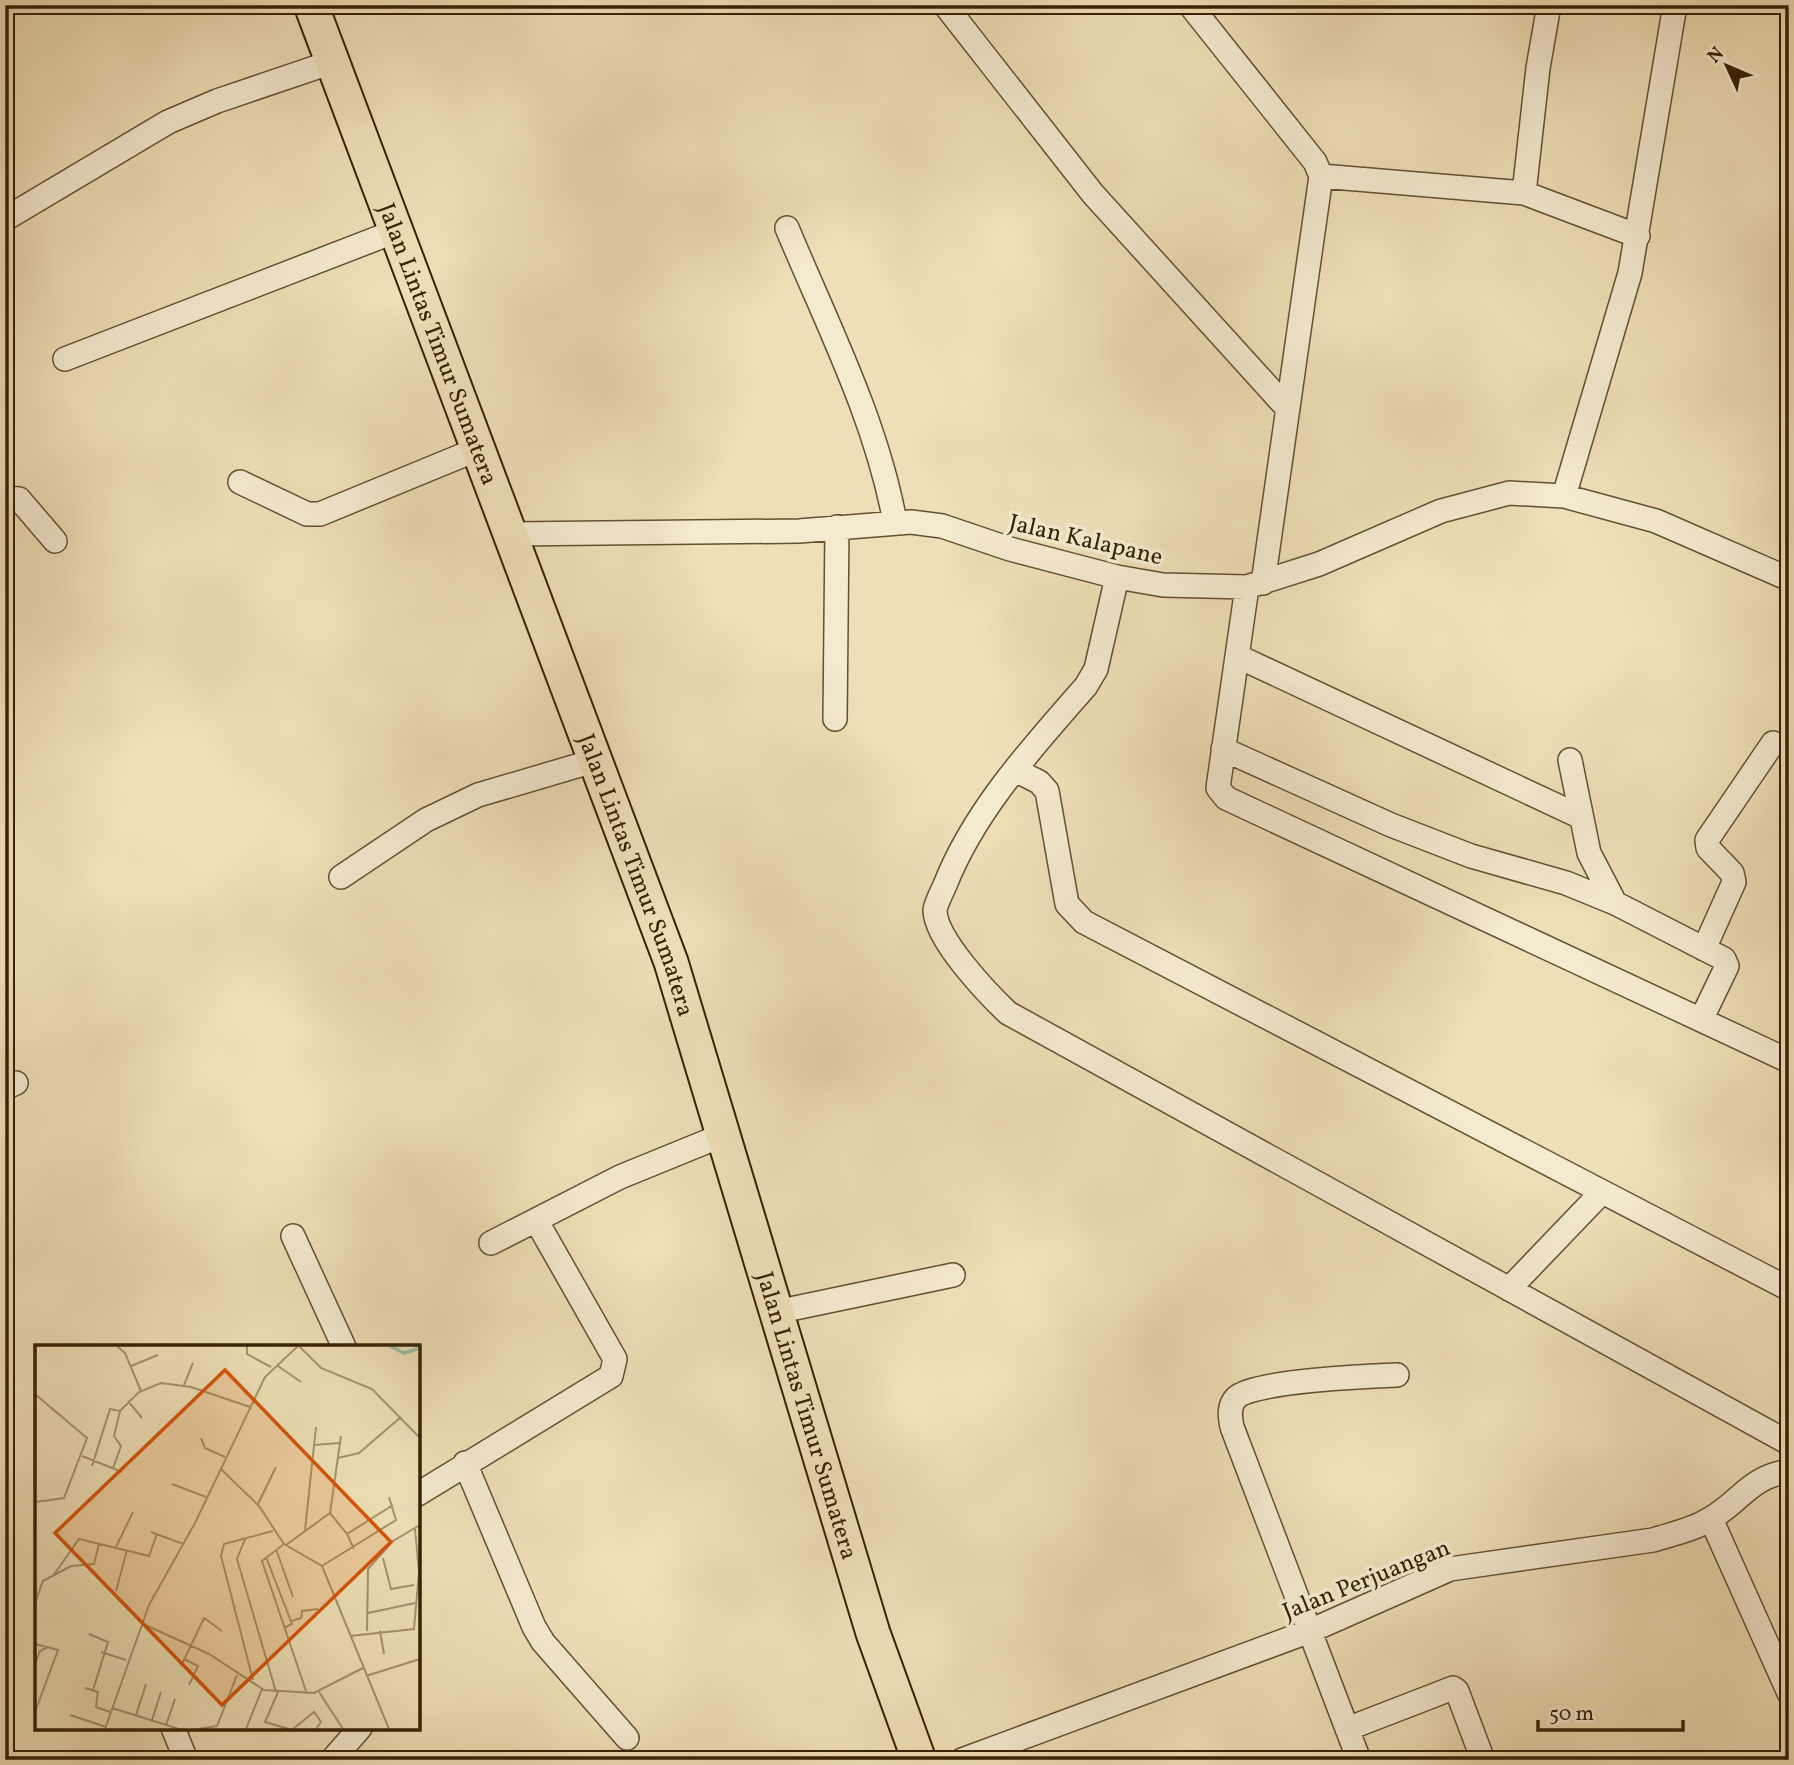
<svg xmlns="http://www.w3.org/2000/svg" width="1794" height="1765" viewBox="0 0 1794 1765" font-family="Vollkorn,serif">
<rect width="100%" height="100%" fill="#eedfb6"/>
<filter id="stains"><feTurbulence type="fractalNoise" baseFrequency=".00286" numOctaves="4"/><feColorMatrix values="0 0 0 0 .2 0 0 0 0 .09 0 0 0 0 .02 0 0 0 .5 -.17"/></filter>
<radialGradient id="worn" r=".72"><stop offset=".6" stop-color="#630" stop-opacity="0"/><stop offset="1" stop-color="#630" stop-opacity=".3"/></radialGradient>
<g fill="none" stroke-linecap="round" stroke-linejoin="round">
<defs>
<path id="minor" d="M945 5 1093 194 1288 409
M1190 5 1315 162 1321 176 1263 583
M1549 5 1538 68 1524 193 1638 236
M1321 176 1524 193
M5 219 168 122 217 101 332 62
M787 228C827 324 876 419 895 522
M65 359 396 231
M240 482 307 514H320L478 449
M1564 496 1630 273 1675 5
M5 498 19 499 55 541
M511 534 799 531 911 522 942 526 1010 549 1117 577 1163 585 1247 587 1319 564 1441 511 1509 493 1564 496 1656 521 1789 579
M1117 577 1096 669 1086 686C1033 747 975 809 945 885 942 892 936 903 935 910 935 939 988 994 1008 1013L1789 1443
M1247 587 1218 788 1226 798 1789 1061
M1237 656 1581 817
M835 719 837 527
M1223 749 1391 825 1471 856 1566 883 1615 903 1724 959 1727 966 1701 1020
M1570 760 1589 853 1615 903
M1015 770 1039 782 1047 791 1067 904 1084 922 1789 1289
M341 877 426 820 478 795 597 760
M1704 949 1734 882 1732 873 1708 848 1707 840 1773 743
M5 1088 16 1083
M293 1236 344 1347
M491 1243 620 1177 723 1135
M1509 1289 1602 1192
M776 1312 953 1275
M465 1463 534 1627 543 1642 627 1738
M418 1494 611 1376 615 1359 536 1220
M1711 1519 1789 1693
M173 1728 186 1760
M1347 1729 1453 1688 1457 1691 1483 1760
M332 1760 360 1728
M962 1760 1310 1631 1450 1569 1653 1540C1672 1534 1693 1530 1710 1519 1741 1501 1750 1477 1789 1471
M1359 1760 1232 1427C1230 1417 1228 1405 1237 1397 1255 1381 1369 1376 1397 1375"/>
<g id="highway">
<path id="s1" d="M311 5 671 962 873 1633 919 1760"/>
</g>
</defs>
<!-- minor casing -->
<use href="#minor" stroke="#635131" stroke-width="26"/>
<!-- highway casing -->
<use href="#highway" stroke="#352205" stroke-width="37"/>
<!-- minor -->
<use href="#minor" stroke="#f4ead0" stroke-width="23"/>
<!-- highway -->
<use href="#highway" stroke="#eedfb6" stroke-width="33"/>
</g>
<g text-anchor="middle" stroke-width="7" stroke-linejoin="round" paint-order="stroke">
<!-- street labels -->
<g font-size="24" fill="#352205" stroke="#f4ead0">
<text dy="8" stroke="none"><textPath href="#s1" startOffset="362">Jalan Lintas Timur Sumatera</textPath></text>
<text transform="translate(1086 539) rotate(13)" y="8">Jalan Kalapane</text>
<text dy="8" stroke="none"><textPath href="#s1" startOffset="929">Jalan Lintas Timur Sumatera</textPath></text>
<text dy="8" stroke="none"><textPath href="#s1" startOffset="1496">Jalan Lintas Timur Sumatera</textPath></text>
<text transform="translate(1366 1579) rotate(-22)" y="8">Jalan Perjuangan</text>
</g>
</g>
<!-- overview -->
<g transform="translate(35 1345)">
<rect width="385" height="385" fill="#eedfb6"/>
<path fill="none" stroke="#9abdaa" stroke-width="3.5" d="M355 1 369 8 385 3"/>
<path fill="none" stroke="#a4936f" stroke-width="2" d="M82 1 90 8 106 46M212 1V9L236 22M264 1 286 23 337 44 385 93M96 21 123 10M243 21 266 37M149 40 158 18M93 56 107 73M166 93 170 103 190 112M279 100 305 98M47 111 87 127M303 113 324 108 366 72M57 121 75 64 85 66 104 47 126 38 156 42 215 62M78 123 86 101 79 91 85 66M186 124 224 161 249 199 287 221 354 384M137 139 171 152M0 157 29 153 52 93 1 50M223 159 241 122M295 168 312 189M270 185 281 82M116 187 148 199M210 194 202 214 241 347M249 199 227 216 272 349M251 200 295 168 306 91M81 202 98 167M241 204 258 252M319 204 312 189 358 160M231 212 257 279 249 283M348 213 356 244 379 240M287 221 361 175 354 152M18 231 44 194 114 211 122 189M81 246 92 205M0 258 8 236 36 221 59 219 64 199M333 268 380 258M257 276 266 273 267 266 283 264M106 278 174 309 229 345 279 348 328 323M332 286 333 224 358 196 385 180M345 286 349 309M54 289 73 297 58 345M315 291 379 284 384 227 380 184M0 299 23 305 0 367M66 307 91 315M149 314 163 321 154 340M0 319 5 306 13 302M146 321 169 273 187 286M331 331 385 314M218 335 186 211 189 199 238 186M50 343 63 347 61 362 75 367M243 347 230 377 254 384M284 347 308 384M77 363 144 384M35 370 71 382M101 370 111 339M117 375 126 347M131 380 140 354M70 384 114 260 160 178 230 32 263 1M163 384 182 381 202 330M211 384 227 344M258 384 279 367 286 377 281 384"/>
<path fill="#d6540b" fill-opacity="0.15" stroke="#d6540b" stroke-width="3.5" d="M190 25 356 197 187 360 20 188Z"/>
<rect width="385" height="385" fill="none" stroke="#352205" stroke-width="3.5"/>
</g>
<!-- margin -->
<rect width="1794" height="1765" fill="none" stroke="#eedfb6" stroke-width="28"/>
<rect x="7" y="7" width="1780" height="1751" fill="none" stroke="#352205" stroke-width="3.5"/>
<rect x="14" y="14" width="1766" height="1737" fill="none" stroke="#352205" stroke-width="2"/>
<!-- north arrow -->
<g transform="translate(1727 66) rotate(314)" stroke="#f4ead0" stroke-width="5" paint-order="stroke">
<path d="M0-5L12 26L0 18L-12 26Z" fill="#352205"/>
<text y="-10" font-size="19" font-weight="bold" text-anchor="middle" fill="#352205">N</text>
</g>
<!-- scale -->
<path d="M1538 1720v10h145v-10" fill="none" stroke="#352205" stroke-width="3.5"/>
<text x="1549" y="1720" font-size="21" fill="#352205" stroke="#f4ead0" stroke-width="5" paint-order="stroke">50 m</text>
<rect width="100%" height="100%" filter="url(#stains)"/>
<rect width="100%" height="100%" fill="url(#worn)"/>
</svg>
